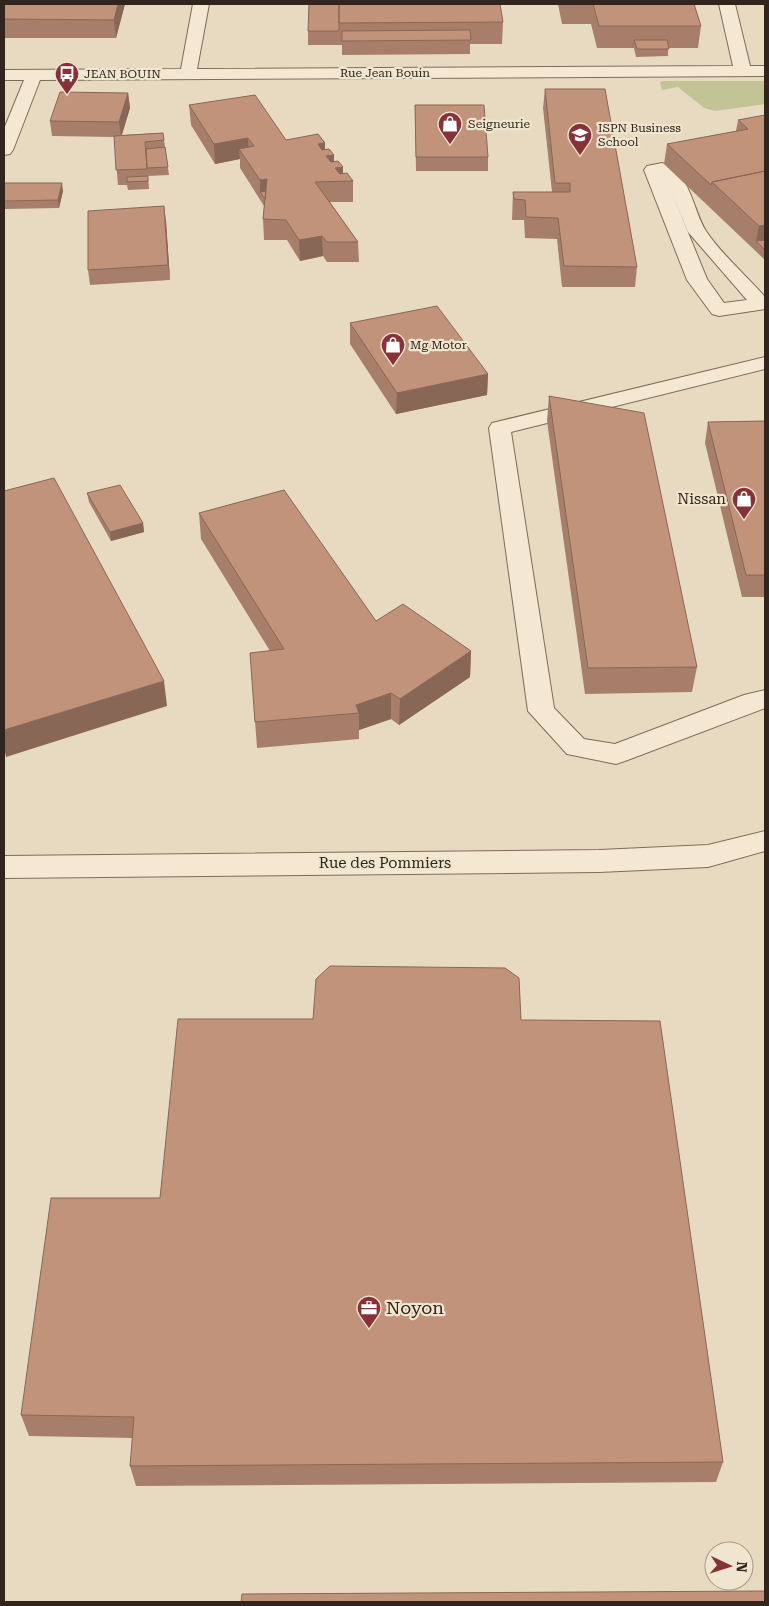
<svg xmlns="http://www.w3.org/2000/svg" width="769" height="1606" viewBox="0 0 769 1606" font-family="'Roboto Serif',serif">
<rect width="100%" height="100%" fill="#e8dac1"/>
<!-- green -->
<path fill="#c2c496" d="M662 81H765V104L715 111 704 108 678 87 662 90 660 83Z"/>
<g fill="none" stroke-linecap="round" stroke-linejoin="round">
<defs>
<path id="minor" d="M193 4H209L197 69 733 66 719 4H735L750 66H765V76L40 80 13 150 10 154 4 155V129L24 80H4V70L181 69Z
M662 163C690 170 693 211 706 231 722 255 746 275 765 297V309L719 316 712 314 687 280 644 170 647 166ZM669 186 688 232 747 300 724 303 707 279Z
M765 357V369L511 432 554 708 584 739 615 744 744 695 765 690V708L625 761 616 764 567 754 528 711 489 428 492 423Z
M765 831V851L708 867 599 872 4 878V856L599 850 708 845Z"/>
</defs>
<!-- minor casing -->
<use href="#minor" stroke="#7f6b5b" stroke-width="2"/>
<!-- minor -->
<use href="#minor" fill="#f4e8d3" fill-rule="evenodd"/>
</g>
<!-- wall -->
<path fill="#a77e6a" d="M4 4H125L116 38H4Z
M309 4 503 22 502 44H470V54L342 55V45H308V31Z
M558 4H694L701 26 698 48H668V56L636 57 634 48H597L591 24H562Z
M545 89 637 267 635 287H562L557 239 525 238 524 220H512L513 192H552L543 108Z
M128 93 130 108 122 135 163 133 169 175 148 176 149 189 128 190 127 185H118L114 137 52 136 50 121Z
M189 105 286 140 325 143V149L334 155V161L343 167V174L353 181V202H330L358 242 359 262H327L323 256 300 261 287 240H264L263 219 264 206 240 168V159L215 164 191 125Z
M415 105 488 157V171H416Z
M765 115V260L664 164 667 144 736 131 738 120Z
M4 184 63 191 59 208 4 209Z
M166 221 170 280 90 285 88 270Z
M350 323 488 374 487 395 396 414 350 344Z
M549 396 697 667 692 692 585 694 547 421Z
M765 421V597H742L705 443 708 422Z
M87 493 143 523 144 532 111 541 89 502Z
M199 513 376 621 471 651 470 677 399 725 391 719 359 730V739L257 748 250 653 270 651 201 539Z
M521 1020 723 1462 716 1482 136 1486 130 1466 133 1438 29 1436 21 1415 160 1198Z"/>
<!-- shaded-wall -->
<path fill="#886756" d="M118 4H125L116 38 114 20Z
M128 93 130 108 121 137 119 122Z
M248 138 249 158 239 149 240 159 215 164 214 144Z
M325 143V163L318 144Z
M334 155V175L326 156Z
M343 167V181L335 168Z
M267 179V199L260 192V180Z
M62 183 63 191 59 208 58 200Z
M164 206 166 221 170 280 168 265Z
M765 225V248L756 241 759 226Z
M322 236 323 256 300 261 299 240Z
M488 374 487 395 396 414 397 393Z
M143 523 144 532 111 541 110 532Z
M471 651 470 677 399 725 400 699Z
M164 681 167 706 6 757 4 747V730Z
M391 693V719L359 730V713L356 705Z"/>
<!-- building -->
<path fill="#c2937b" stroke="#886756" d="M4 4H118L114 20 4 19Z
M309 4H339V31H308Z
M339 4H500L503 22 339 23Z
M593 4H694L701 26H599Z
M470 30 471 40 342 41V31Z
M634 40H667L669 49H637Z
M545 89H605L637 267 564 266 558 218 526 217 525 200 514 199 513 192H570V183H555Z
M60 92 128 93 119 122 50 121Z
M255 95 286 140 318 134 325 143 318 144 322 150 329 149 334 155 326 156 331 162 338 161 343 167 335 168 340 174 347 173 353 181 315 182 358 242H327L322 236 299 240 286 220 263 219 267 179 260 180 239 149 254 146 248 138 214 144 189 105Z
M415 105H484L488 157H416Z
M765 115V171L712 182 711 185 667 144 748 129 738 120Z
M163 133 164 140 145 142 147 169 116 170 114 136Z
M165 147 168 167 147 168 146 149Z
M765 171V225L759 226 712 182Z
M148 176V181L127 182V177Z
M4 183H62L58 200 4 201Z
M266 191 265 199 260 192Z
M164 206 168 265 88 270V211Z
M765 240V250L756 241Z
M437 306 488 374 397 393 350 323Z
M549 396 644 413 697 667 588 668Z
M765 421V575H746L708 422Z
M54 478 164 681 4 730V491Z
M120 485 143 523 110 532 87 493Z
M284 490 376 621 403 604 471 651 400 699 391 693 356 705 359 713 255 722 250 653 284 649 199 513Z
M330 966 505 968 519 978 521 1020 660 1021 723 1462 130 1466 134 1417 21 1415 51 1198H160L178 1019H313L316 979Z
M765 1591V1602H241L242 1594Z"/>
<!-- icons -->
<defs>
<symbol id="bus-pin" viewBox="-11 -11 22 30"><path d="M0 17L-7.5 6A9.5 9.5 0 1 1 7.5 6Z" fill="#873138" stroke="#f0e5cf"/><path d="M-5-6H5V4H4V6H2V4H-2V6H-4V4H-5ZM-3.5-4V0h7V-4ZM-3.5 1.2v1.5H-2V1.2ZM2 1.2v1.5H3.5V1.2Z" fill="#fff"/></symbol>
<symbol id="shop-pin" viewBox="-11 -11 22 30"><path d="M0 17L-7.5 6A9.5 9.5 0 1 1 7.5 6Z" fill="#873138" stroke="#f0e5cf"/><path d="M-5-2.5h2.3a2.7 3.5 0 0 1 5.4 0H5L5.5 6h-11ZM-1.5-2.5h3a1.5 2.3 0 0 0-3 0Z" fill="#fff"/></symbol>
<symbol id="university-pin" viewBox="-11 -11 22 30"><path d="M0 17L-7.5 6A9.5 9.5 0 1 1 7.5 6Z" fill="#873138" stroke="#f0e5cf"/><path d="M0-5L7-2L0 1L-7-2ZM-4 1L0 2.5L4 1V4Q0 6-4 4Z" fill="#fff"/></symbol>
<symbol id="office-pin" viewBox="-11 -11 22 30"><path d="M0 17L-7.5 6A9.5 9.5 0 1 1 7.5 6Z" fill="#873138" stroke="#f0e5cf"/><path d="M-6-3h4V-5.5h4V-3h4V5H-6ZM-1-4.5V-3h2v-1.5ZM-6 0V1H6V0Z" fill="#fff"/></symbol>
</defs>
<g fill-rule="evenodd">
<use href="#bus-pin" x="53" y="60" width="28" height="38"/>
<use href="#shop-pin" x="436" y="110" width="28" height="38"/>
<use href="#university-pin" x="566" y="121" width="28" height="38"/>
<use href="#shop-pin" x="379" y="331" width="28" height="38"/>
<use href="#shop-pin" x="730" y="485" width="28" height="38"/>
<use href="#office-pin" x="355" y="1294" width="28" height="38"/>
</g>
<g text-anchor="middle" stroke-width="4.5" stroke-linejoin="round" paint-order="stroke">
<!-- far-street labels -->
<g font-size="12" fill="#31251d" stroke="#f0e5cf">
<text x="385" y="77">Rue Jean Bouin</text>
</g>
<!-- far-poi labels -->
<g font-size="12" fill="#31251d" stroke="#f0e5cf" text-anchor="start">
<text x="84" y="78">JEAN BOUIN</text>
<text x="468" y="128">Seigneurie</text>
<text x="598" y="132">ISPN Business<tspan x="598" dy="14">School</tspan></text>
<text x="410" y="349">Mg Motor</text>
</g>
<!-- poi labels -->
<g font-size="15" fill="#31251d" stroke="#f0e5cf" text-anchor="end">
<text x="726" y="504">Nissan</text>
</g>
<!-- street labels -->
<g font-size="15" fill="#31251d" stroke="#f0e5cf">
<text x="385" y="868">Rue des Pommiers</text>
</g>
<!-- near-poi labels -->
<g font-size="18" fill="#31251d" stroke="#f0e5cf" text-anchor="start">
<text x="386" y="1314">Noyon</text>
</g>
</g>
<!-- border -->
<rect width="769" height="1606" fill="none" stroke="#31251d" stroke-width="10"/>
<!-- north arrow -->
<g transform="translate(729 1566) rotate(94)"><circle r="24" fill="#f0e5cf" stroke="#a49888"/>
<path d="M0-4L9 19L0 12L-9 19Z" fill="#873138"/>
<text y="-8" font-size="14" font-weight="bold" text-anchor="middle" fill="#31251d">N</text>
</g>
</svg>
